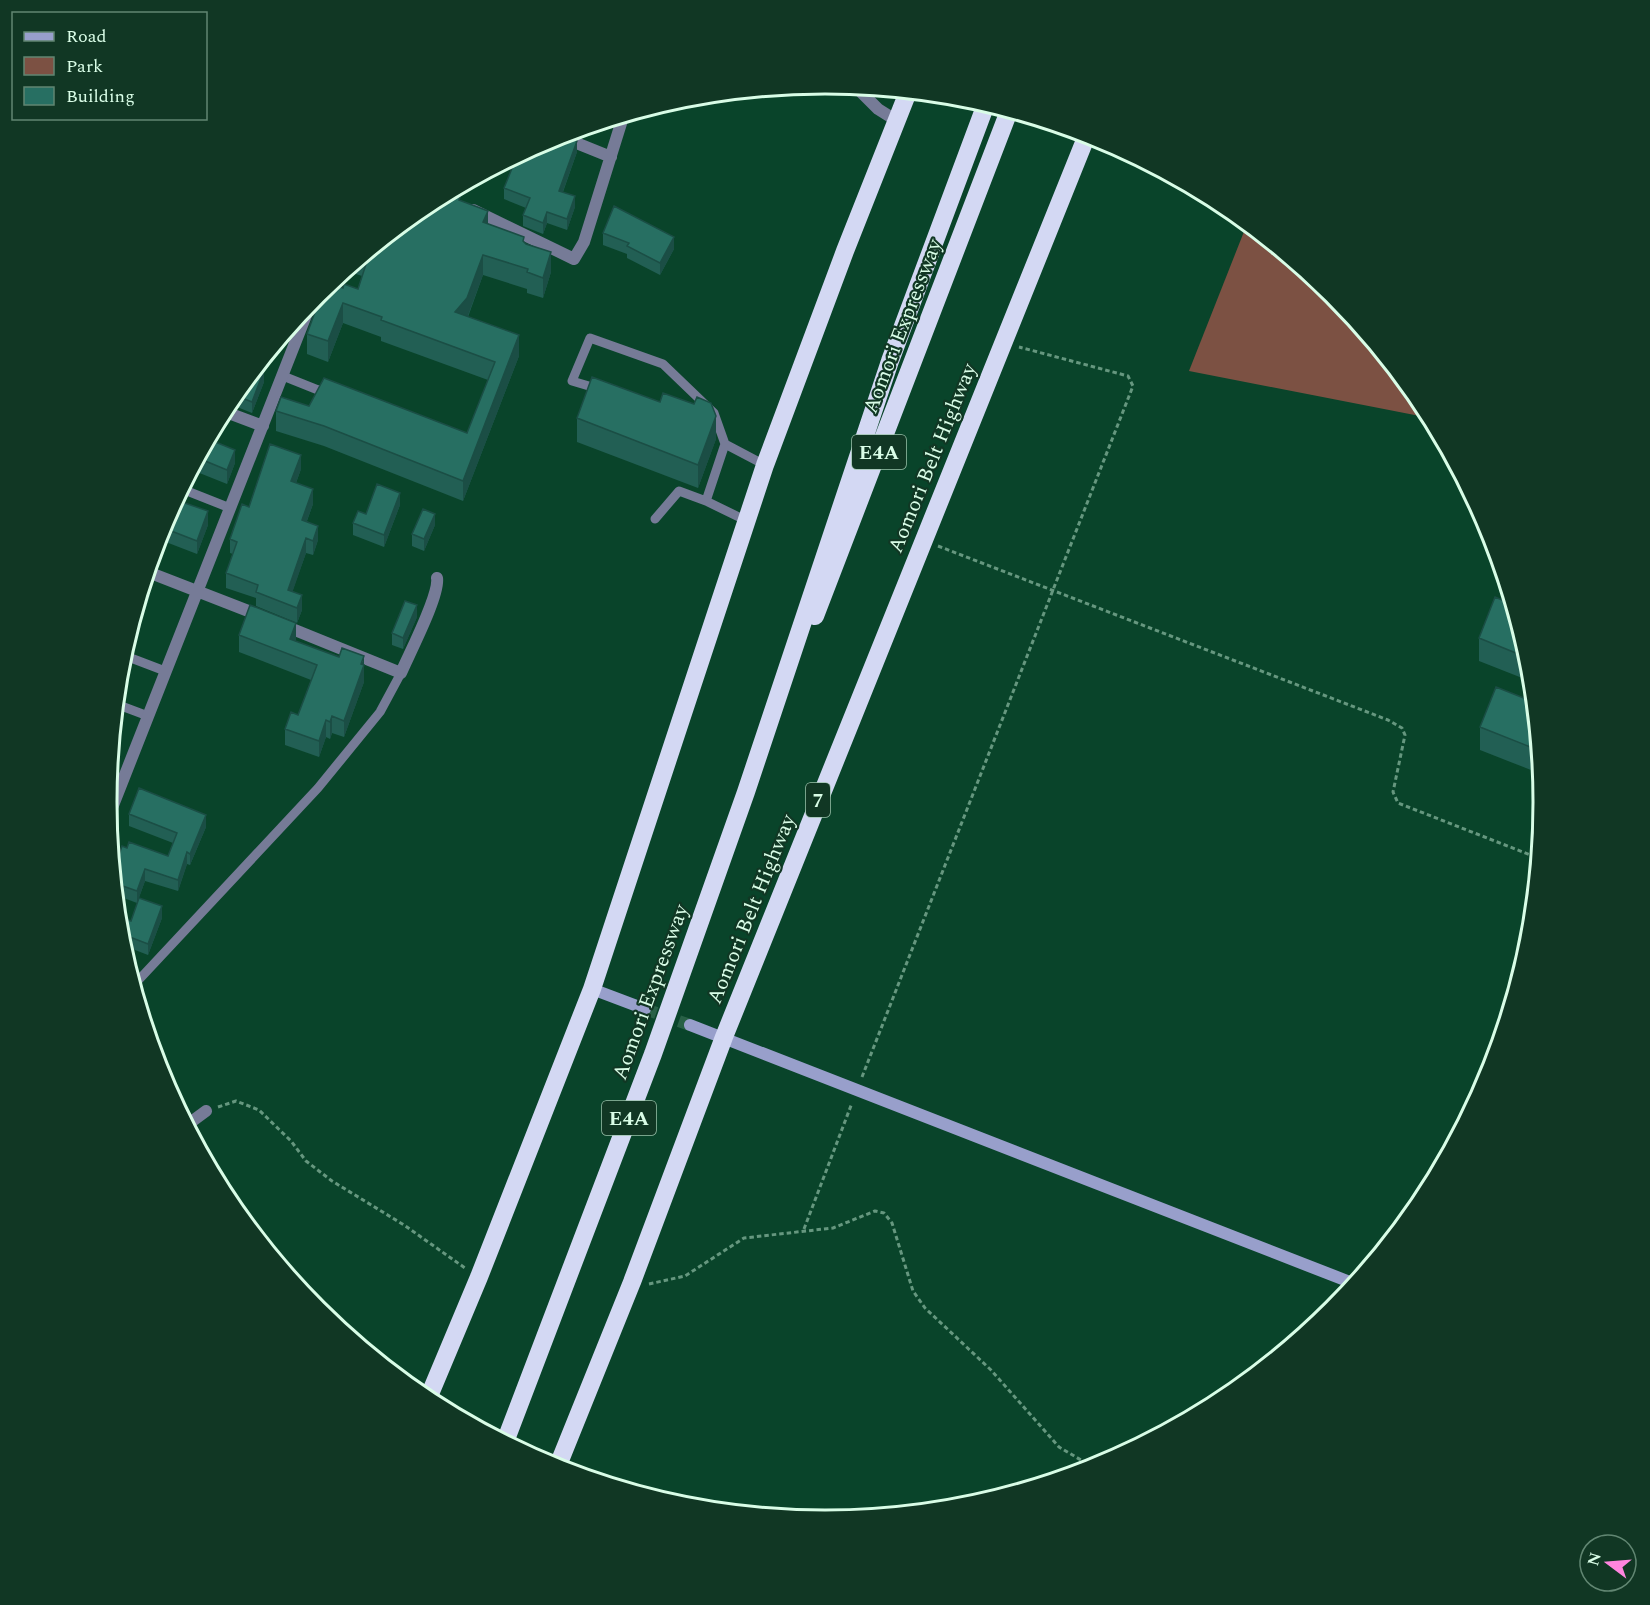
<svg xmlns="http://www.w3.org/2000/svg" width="1650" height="1605" viewBox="0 0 1650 1605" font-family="Spectral,serif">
<rect width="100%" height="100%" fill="#09442a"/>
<!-- green -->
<path fill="#7c5143" d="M1247 224 1333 295 1423 404 1430 418 1189 371Z"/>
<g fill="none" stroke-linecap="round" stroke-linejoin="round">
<!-- secondary-tunnel -->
<path stroke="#286046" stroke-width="12" stroke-dasharray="12 6" stroke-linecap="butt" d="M645 1009 690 1025"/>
<!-- path -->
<path stroke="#66977f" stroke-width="3" stroke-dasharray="4.5 3" stroke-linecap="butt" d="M938 546 1388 720 1402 728 1405 735 1393 792 1398 803 1538 858
M862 1077 1133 386 1128 376 1019 347
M218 1107 236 1101 259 1110 291 1141 306 1161 332 1181 404 1225 465 1268
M804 1229 852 1103
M649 1284 685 1276 744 1238 833 1228 875 1211 884 1213 892 1223 913 1291 925 1308 991 1370 1059 1447 1086 1463 1100 1466"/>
<!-- lane -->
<path stroke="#767b97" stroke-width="9" d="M283 376 318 390 328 388
M599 389 572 381 590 338 663 364 714 413 725 444
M182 489 230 508
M655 519 679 491 706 501
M747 521 706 501 725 444 765 465
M123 655 165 671
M116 704 148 716
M133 986 318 788 380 712 401 673"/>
<!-- street -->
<path stroke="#767b97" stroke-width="12" d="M856 87 878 109 897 121
M559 136 611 157
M473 210 574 259 584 242 623 117
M287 331 298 335
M223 411 263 426
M148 572 261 616
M280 624 401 673C409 654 440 595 437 578
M108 818 312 300
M187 1125 206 1111"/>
<!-- secondary -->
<path stroke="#989fcb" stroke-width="12" d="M592 989 645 1009
M690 1025 1355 1284"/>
<!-- highway -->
<path stroke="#d3d8f3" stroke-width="18" d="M815 616 1009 111
M427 1401 479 1277 592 989 765 465 845 251 908 92
M505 1442 653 1054 746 792 890 361 986 104
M557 1468 632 1282 724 1037 1087 135"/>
</g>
<!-- wall -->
<path fill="#225f54" d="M586 128 583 137 571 132Z
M550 139 577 152 563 192 575 207 567 230 547 223 543 234 523 226V215L526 208 504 199V188L515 162 510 160Z
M461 201 488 224 524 242 551 272 543 298 527 293V289L483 275 468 317 519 356 463 501 324 446 276 431V411L309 406 467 433 488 380 381 341V337L343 323 328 362 307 354V334L322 303 343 288 358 289 362 276 347 271V269L426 205Z
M603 233 674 249 660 275 627 258V254L603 245Z
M257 368 264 382 252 413 237 407V396L238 393H236Z
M577 418 716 439 698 488 577 442Z
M208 439 235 463 227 484 192 470Z
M301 469 296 483 313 504 307 521 318 540 313 555 306 553 292 592 302 610 297 623 256 606V598L226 588V573L233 554 230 553V539L249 507Z
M400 505 384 547 353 535V523L366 514Z
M208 525 197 554 158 539 161 527Z
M435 525 424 551 412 546V534Z
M145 582 150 595 141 622 133 620Z
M1512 604 1530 663 1532 682 1479 661V638Z
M417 617 403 649 392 645V633Z
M239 635 296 640 295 641 364 665V682L344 737 332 733 330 739 326 737 319 757 285 745V729L298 715 311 680 239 652Z
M1534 702 1541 774 1480 750V727Z
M115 721 122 730 116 744 112 743Z
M129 814 206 827 190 865 187 864 178 891 145 881 137 903 116 895 113 872 127 848 168 856 173 843 129 826Z
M118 917 131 921 162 918 148 955 122 945V947L120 942Z"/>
<!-- shaded-wall -->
<path fill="#1b4e45" d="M586 128 583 137V129Z
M577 141V152L559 202V191Z
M575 196V207L567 230V219Z
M488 211V231L483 222Z
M547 212V223L543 234V223Z
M674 237V249L660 275V263Z
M551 252V272L543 298V278Z
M483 255V275L467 318 455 312Z
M343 303V323L328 362V341Z
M519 335V356L463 501V481Z
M264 370V382L252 413V402Z
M716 416V439L698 488V465Z
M235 450V463L227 484V470Z
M301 455V469L291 496V481Z
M313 489V504L302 534V520Z
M400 493V505L384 547V535Z
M208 511V525L197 554V541Z
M435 514V525L424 551V539Z
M318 526V540L313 555V541Z
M306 538V553L288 605V590Z
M150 584V595L141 622V611Z
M302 595V610L297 623V608Z
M417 605V617L403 649V638Z
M296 623V640L290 656V639Z
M364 656V682L344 737V721Z
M332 716V733L330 739V722Z
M326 720V737L319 757V741Z
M122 724V730L116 744V738Z
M206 815V827L190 865V854Z
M187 852V864L178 891V880Z
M145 869V881L137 903V891Z
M162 906V918L148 955V944Z
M122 934V947L120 940Z"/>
<!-- building -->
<path fill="#276f62" stroke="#1b4e45" stroke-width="1.5" d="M562 135 577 141 559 191 575 196 567 219 547 212 543 223 523 215 530 198 504 188 517 156 550 139Z
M452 191 461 195 459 200 488 211 483 222 524 237 523 241 526 244 551 252 543 278 527 272 528 269 483 255 467 298 455 312 519 335 463 481 324 426 276 411 281 397 309 406 324 378 467 433 495 362 381 320 382 317 343 303 328 341 307 334 319 301 322 303 329 285 330 283 343 288 344 284 358 289 368 258 363 256 426 205 435 200 441 203 444 195Z
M614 206 674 237 660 263 627 246 629 243 603 233Z
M257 368 264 370 252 402 237 396 239 389Z
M592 377 660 402 663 393 694 404 697 397 711 403 716 416 698 465 577 418Z
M208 439 235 450 227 470 198 458Z
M270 444 301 455 291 481 313 489 302 520 318 526 313 541 306 538 288 590 302 595 297 608 256 592 258 585 226 573 237 542 230 539 242 504 249 507Z
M377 484 400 493 384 535 353 523 358 511 366 514Z
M176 500 208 511 197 541 161 527Z
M423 509 435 514 424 539 412 534Z
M145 582 150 584 141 611 136 609Z
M1495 597 1512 604 1528 658 1479 638Z
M405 601 417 605 403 638 392 633Z
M250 605 296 623 290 639 339 657 342 648 364 656 361 664 364 665 344 721 332 716 330 722 326 720 319 741 285 729 291 712 298 715 317 665 239 635Z
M1496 687 1534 702 1538 750 1480 727Z
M115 721 122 724 116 738 113 737Z
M139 788 206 815 190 854 187 852 178 880 145 869 137 891 114 883 113 872 122 846 127 848 129 842 168 856 177 833 129 814Z
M139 898 162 906 148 944 122 934 120 940 118 917 131 921Z"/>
<g text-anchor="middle" stroke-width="4.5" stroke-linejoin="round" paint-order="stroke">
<!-- shield labels -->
<g fill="#113724" stroke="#9dc2ac" stroke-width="1.5">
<rect x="852" y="435" width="54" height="34" rx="4.5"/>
<rect x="806" y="783" width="24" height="34" rx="4.5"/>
<rect x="602" y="1101" width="54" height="34" rx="4.5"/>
</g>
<g font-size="20" font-weight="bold" fill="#d9fde7">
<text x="879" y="459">E4A</text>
<text x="818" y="807">7</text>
<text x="629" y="1125">E4A</text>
</g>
<!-- street labels -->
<g font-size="21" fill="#d9fde7" stroke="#113724">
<text transform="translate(902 326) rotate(-69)" y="7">Aomori Expressway</text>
<text transform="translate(932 458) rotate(-68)" y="7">Aomori Belt Highway</text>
<text transform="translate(751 909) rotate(-68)" y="7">Aomori Belt Highway</text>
<text transform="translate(650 992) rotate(-70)" y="7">Aomori Expressway</text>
</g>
</g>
<!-- crop -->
<path d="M0 0H1650V1605H0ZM117 802a708 708 0 1 1 1416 0a708 708 0 1 1-1416 0Z" fill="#113724" fill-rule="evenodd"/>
<path fill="none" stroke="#d9fde7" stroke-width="3" d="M117 802a708 708 0 1 1 1416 0a708 708 0 1 1-1416 0Z"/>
<!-- legend -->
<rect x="12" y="12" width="195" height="108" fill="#113724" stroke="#618672" stroke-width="1.5"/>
<rect x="24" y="32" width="30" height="9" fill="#989fcb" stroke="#618672" stroke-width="1.5"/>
<text x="66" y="42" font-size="18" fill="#d9fde7">Road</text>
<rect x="24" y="57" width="30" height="18" fill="#7c5143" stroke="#618672" stroke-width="1.5"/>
<text x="66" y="72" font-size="18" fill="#d9fde7">Park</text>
<rect x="24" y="87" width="30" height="18" fill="#276f62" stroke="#618672" stroke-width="1.5"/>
<text x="66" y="102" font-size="18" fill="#d9fde7">Building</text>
<!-- north arrow -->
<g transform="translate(1608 1563) rotate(286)"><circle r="28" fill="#113724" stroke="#618672" stroke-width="1.5"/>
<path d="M0-4.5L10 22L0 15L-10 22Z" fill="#ff85df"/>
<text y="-9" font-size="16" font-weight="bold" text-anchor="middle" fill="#d9fde7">N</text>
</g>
</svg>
